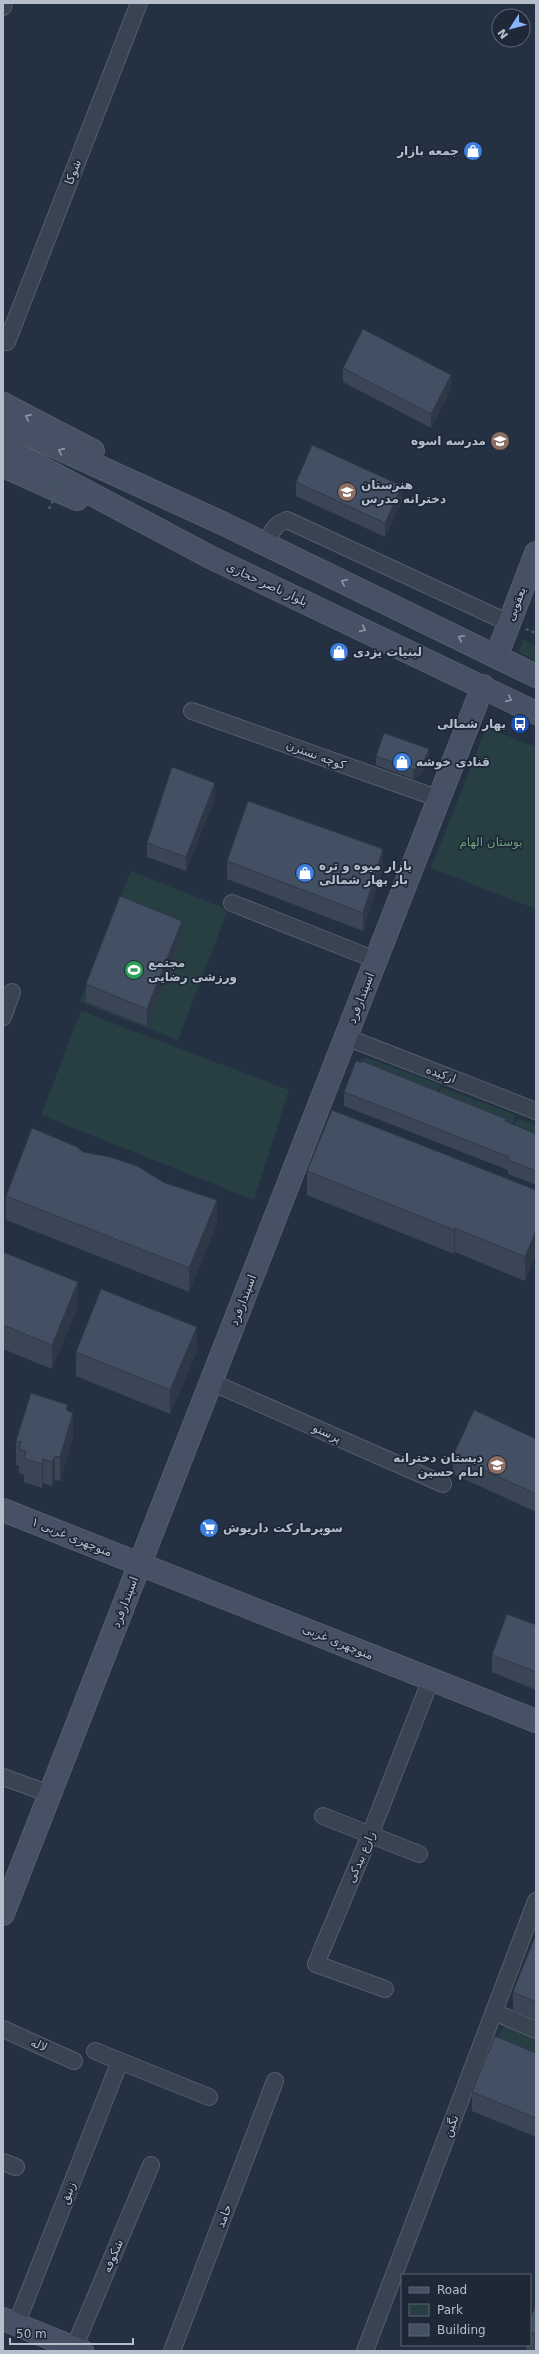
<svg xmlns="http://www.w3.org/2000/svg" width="539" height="2354" viewBox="0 0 539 2354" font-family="'DejaVu Sans',Vazirmatn,sans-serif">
<rect width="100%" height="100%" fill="#243142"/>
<!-- green -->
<path fill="#273f43" d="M523 640 536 646V661L519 652Z
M486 728 536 747V909L431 868Z
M131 871 228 910 178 1040 80 1002Z
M81 1011 289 1090 254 1200 41 1115Z
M368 1058 440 1085 431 1107 355 1073 360 1059Z
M441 1087 516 1115 507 1137 433 1108Z
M517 1118 536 1125V1148L509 1138Z
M509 2024 536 2035V2072L493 2051 502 2028Z"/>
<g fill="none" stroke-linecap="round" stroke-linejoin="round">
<defs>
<path id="street" d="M3 7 4 3
M7 342 139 3
M266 544C271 533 274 524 287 520L509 623
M192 711 440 799
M232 903 376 960
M3 1017 12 992
M346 1037 536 1111
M211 1382 443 1484
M3 1777 50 1794
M323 1816 419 1854
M385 1989 316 1964 370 1835 431 1679
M494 2012 536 2030
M3 2029 74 2061
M95 2051 209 2097
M3 2162 16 2167
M16 2325 120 2061
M74 2348 151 2165
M172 2351 275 2081
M365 2351 536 1901"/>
<path id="secondary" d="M3 404 93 451
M3 423 222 523 536 676
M3 447 210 557 536 713
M3 466 77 499
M497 655 536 553
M3 1510 536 1721
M3 1914 483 686
M3 2319 82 2351"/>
</defs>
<!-- street casing -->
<use href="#street" stroke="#545e6c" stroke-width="18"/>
<!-- secondary casing -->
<use href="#secondary" stroke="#545e6c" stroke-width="24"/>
<!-- path -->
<path stroke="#455c5f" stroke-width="2.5" stroke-dasharray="3 3" stroke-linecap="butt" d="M526 629 536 633"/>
<!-- street -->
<use href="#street" stroke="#394351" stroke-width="16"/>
<!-- secondary -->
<use href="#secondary" stroke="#475165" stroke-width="22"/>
<!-- path-bridge -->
<path stroke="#455c5f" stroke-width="2.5" stroke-dasharray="3 3" stroke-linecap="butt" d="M49 509 83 437"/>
</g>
<!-- wall -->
<path fill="#3a4556" d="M343 368 451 389 431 428 343 382Z
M296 482 402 500 385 537 296 496Z
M376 756 429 758 422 775 413 779 376 765Z
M215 798 186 871 147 857V843Z
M227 861 383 867 363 931 227 879Z
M182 939 147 1026 86 1002V984Z
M344 1092 506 1122 536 1134V1185L508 1174V1170L344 1106Z
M83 1152 217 1224 189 1292 6 1220V1196Z
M307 1171 536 1190V1254L525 1281 455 1252 454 1254 307 1195Z
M3 1252 78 1306 52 1369 3 1349Z
M197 1351 170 1414 76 1376V1352Z
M68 1411 73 1437 60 1481 55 1480 52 1486 43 1483 42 1488 24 1482V1475L19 1473V1466L16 1465V1441Z
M536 1439V1512L453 1474V1456Z
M536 1625V1690L492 1672V1655Z
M536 1940V2020L513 2010V1992Z
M536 2053V2137L472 2111V2092Z
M536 2306V2351H526V2345H530V2319Z"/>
<!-- shaded-wall -->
<path fill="#2f3846" d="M451 375V389L431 428V414Z
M402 486V500L385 537V523Z
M429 749V758L422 775 413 779V770Z
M215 783V798L186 871V857Z
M383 849V867L363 931V913Z
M182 921V939L147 1026V1009Z
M217 1200V1224L189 1292V1268Z
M455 1228V1252L454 1254V1230Z
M536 1230V1254L525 1281V1257Z
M78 1282V1306L52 1369V1345Z
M197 1327V1351L170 1414V1390Z
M73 1413V1437L60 1481V1457Z
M55 1456V1480L52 1486V1462Z
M43 1459V1483L42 1488V1464Z"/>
<!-- building -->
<path fill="#435064" stroke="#2f3846" d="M363 329 451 375 431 414 343 368Z
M312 445 402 486 385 523 296 482Z
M384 733 429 749 422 765 413 770 376 756Z
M172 767 215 783 186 857 147 843Z
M248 801 383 849 363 913 227 861Z
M120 896 182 921 147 1009 86 984Z
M356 1061 362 1063V1061L506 1119 505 1121 536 1134V1171L508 1160 509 1157 344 1092Z
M332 1110 536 1190V1230L525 1257 455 1228 454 1230 307 1171Z
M32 1128 77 1147 83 1152 110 1157 137 1166 165 1183 217 1200 189 1268 6 1196Z
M3 1252 78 1282 52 1345 3 1325Z
M101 1289 197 1327 170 1390 76 1352Z
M31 1393 68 1405 66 1410 73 1413 60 1457 55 1456 52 1462 43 1459 42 1464 24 1458 26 1451 19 1449 21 1442 16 1441Z
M474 1410 536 1439V1494L453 1456Z
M507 1614 536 1625V1672L492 1655Z
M534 1939 536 1940V2002L513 1992Z
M495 2036 536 2053V2118L472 2092Z
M536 2306V2334L530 2332V2319L535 2307Z"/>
<!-- one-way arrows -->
<defs><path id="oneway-chevron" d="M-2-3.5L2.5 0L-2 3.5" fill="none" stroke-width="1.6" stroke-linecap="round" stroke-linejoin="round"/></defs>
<g stroke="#8f98a8">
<use href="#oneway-chevron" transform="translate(28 417) rotate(-154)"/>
<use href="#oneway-chevron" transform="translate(61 451) rotate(-156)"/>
<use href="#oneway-chevron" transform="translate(344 582) rotate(-154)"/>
<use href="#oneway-chevron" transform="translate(363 629) rotate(25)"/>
<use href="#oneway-chevron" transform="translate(461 638) rotate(-154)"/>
<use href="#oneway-chevron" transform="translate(509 699) rotate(26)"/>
</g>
<!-- icons -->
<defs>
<symbol id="shop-disc" viewBox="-11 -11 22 22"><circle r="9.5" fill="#3f7fe0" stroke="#1e2837"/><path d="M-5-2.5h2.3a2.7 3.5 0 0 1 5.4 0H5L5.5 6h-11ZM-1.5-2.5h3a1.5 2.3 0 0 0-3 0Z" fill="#fff"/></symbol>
<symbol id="school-disc" viewBox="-11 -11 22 22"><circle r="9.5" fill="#8d6e63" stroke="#1e2837"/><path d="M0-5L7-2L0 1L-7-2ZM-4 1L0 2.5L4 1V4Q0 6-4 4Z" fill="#fff"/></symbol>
<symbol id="bus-disc" viewBox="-11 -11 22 22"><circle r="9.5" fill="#1a4fb4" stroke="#1e2837"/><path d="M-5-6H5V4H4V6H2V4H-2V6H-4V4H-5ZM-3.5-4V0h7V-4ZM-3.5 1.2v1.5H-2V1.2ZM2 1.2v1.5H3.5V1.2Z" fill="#fff"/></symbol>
<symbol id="stadium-disc" viewBox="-11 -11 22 22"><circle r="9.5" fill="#2e9e5b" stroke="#1e2837"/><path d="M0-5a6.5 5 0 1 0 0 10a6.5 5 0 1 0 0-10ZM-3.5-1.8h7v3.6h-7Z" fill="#fff"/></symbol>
<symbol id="supermarket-disc" viewBox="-11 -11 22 22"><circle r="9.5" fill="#3f7fe0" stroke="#1e2837"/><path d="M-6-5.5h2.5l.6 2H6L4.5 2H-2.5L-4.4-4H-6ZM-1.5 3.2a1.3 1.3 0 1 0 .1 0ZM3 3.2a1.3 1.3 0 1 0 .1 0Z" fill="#fff"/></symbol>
</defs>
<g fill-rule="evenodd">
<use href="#shop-disc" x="462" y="140" width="22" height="22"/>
<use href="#school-disc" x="489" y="430" width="22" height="22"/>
<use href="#school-disc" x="336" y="481" width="22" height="22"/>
<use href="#shop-disc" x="328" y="641" width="22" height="22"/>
<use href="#bus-disc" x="509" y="713" width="22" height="22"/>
<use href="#shop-disc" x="391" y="751" width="22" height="22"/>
<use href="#shop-disc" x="294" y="862" width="22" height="22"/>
<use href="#stadium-disc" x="123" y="959" width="22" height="22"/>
<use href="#school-disc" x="486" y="1454" width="22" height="22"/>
<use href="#supermarket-disc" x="198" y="1517" width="22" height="22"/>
</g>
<g text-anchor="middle" stroke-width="3.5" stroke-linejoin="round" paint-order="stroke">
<!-- poi labels -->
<g font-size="12" font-weight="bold" fill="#b6becc" stroke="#1e2837" text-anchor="start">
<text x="459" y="155" text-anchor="end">جمعه‌ بازار</text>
<text x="486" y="445" text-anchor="end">مدرسه اسوه</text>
<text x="361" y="489">هنرستان<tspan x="361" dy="14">دخترانه مدرس</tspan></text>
<text x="353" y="656">لبنیات یزدی</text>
<text x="506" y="728" text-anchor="end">بهار شمالی</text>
<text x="416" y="766">قنادی خوشه</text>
<text x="319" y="870">بازار میوه و تره<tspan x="319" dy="14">بار بهار شمالی</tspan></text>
<text x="148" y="967">مجتمع<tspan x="148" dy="14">ورزشی رضایی</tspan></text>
<text x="483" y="1462" text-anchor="end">دبستان دخترانه<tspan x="483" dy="14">امام حسین</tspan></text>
<text x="223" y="1532">سوپرمارکت داریوش</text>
</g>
<!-- street labels -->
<g font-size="12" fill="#b6becc" stroke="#1e2837">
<text transform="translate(73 172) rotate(-69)" y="4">شوکا</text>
<text transform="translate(267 584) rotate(25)" y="4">بلوار ناصر حجازی</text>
<text transform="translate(516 604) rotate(-69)" y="4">یعقوبی</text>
<text transform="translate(316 755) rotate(20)" y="4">کوچه نسترن</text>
<text transform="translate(361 998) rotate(-69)" y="4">اسپندارفرد</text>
<text transform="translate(441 1074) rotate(21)" y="4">ارکیده</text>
<text transform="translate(243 1300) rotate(-69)" y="4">اسپندارفرد</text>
<text transform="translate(327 1433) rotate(24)" y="4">پرستو</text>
<text transform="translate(72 1537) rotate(22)" y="4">منوچهری غربی ۱</text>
<text transform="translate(125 1602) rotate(-69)" y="4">اسپندارفرد</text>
<text transform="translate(338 1642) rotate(22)" y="4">منوچهری غربی</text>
<text transform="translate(361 1857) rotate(-67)" y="4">زارع بیدکی</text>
<text transform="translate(39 2045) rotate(24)" y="4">لاله</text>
<text transform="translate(451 2126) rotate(-69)" y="4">نگین</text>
<text transform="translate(68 2193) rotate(-69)" y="4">زنبق</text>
<text transform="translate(224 2216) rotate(-69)" y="4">حامد</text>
<text transform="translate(113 2256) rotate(-67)" y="4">شکوفه</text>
</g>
<!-- park labels -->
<g font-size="12" fill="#6c9e78" stroke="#1e2837">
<text x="491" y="846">بوستان الهام</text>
</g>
</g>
<!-- border -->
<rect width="539" height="2354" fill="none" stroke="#b6becc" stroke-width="8"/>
<!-- legend -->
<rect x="401" y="2274" width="130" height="72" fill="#1e2837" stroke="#5b6473"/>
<rect x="409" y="2287" width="20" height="6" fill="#475165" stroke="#5b6473"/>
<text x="437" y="2294" font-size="12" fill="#b6becc">Road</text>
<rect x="409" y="2304" width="20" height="12" fill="#273f43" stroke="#5b6473"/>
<text x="437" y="2314" font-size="12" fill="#b6becc">Park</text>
<rect x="409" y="2324" width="20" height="12" fill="#435064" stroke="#5b6473"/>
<text x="437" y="2334" font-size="12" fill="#b6becc">Building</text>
<!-- north arrow -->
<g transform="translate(511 28) rotate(234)"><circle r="19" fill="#1e2837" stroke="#5b6473"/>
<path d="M0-3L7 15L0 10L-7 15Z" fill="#8ab4fc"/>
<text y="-6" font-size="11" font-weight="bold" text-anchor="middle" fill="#b6becc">N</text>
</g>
<!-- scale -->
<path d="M10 2338v6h123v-6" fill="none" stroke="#b6becc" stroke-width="2"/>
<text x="16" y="2338" font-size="12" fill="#b6becc" stroke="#1e2837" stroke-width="3" paint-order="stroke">50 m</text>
</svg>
